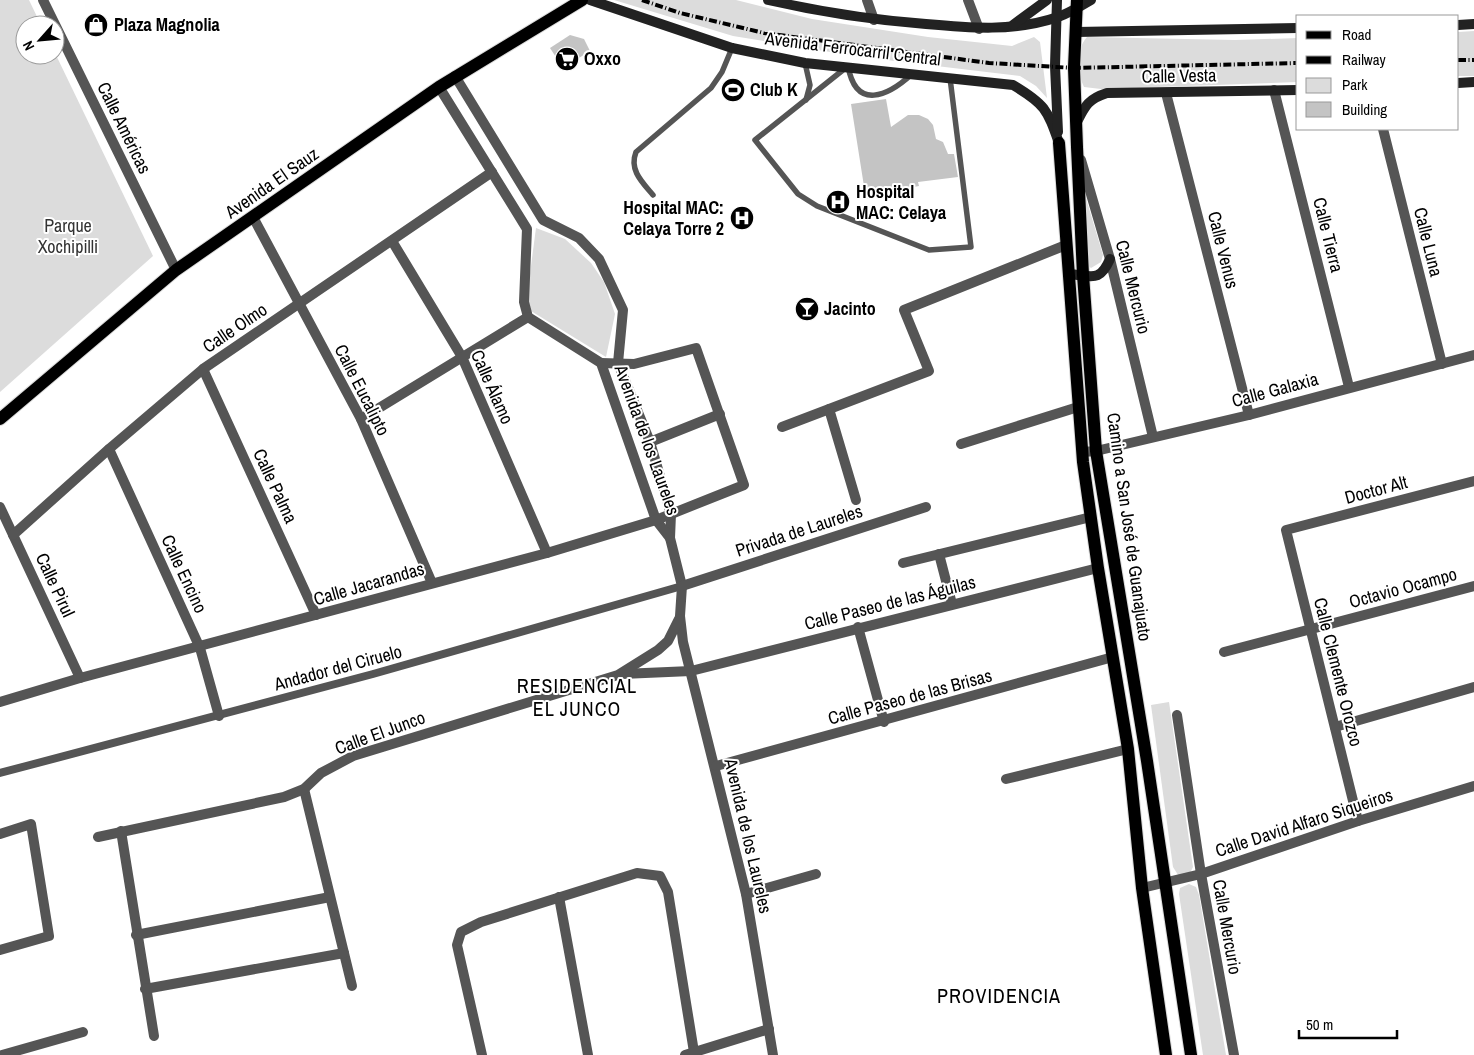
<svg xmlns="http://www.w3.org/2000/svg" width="1474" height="1055" font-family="'Archivo Narrow',sans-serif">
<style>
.green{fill:#dcdcdc}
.building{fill:#c4c4c4}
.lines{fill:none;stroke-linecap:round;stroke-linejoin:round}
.primary-casing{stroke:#dbdbdb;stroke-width:14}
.service{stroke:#555;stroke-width:5.5}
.pedestrian{stroke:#555;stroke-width:8}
.minor{stroke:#555;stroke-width:10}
.tertiary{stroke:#555;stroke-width:10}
.secondary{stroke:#222;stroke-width:10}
.primary{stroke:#000;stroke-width:12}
.rail{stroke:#000;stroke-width:4;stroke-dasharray:8 2.5 1 2.5;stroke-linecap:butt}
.labels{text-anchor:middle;stroke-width:4;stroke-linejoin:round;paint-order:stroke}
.poi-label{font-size:18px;font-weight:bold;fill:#000;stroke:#fff;text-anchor:start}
.street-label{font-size:18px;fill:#000;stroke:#fff}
.park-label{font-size:18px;fill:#333;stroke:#fff}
.quarter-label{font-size:20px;letter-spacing:1px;fill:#000;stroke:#fff}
</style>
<rect width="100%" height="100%" fill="#fff"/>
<g class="green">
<path d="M0,0H29L41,25H25V55H55V53L153,256L0,392Z"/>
<path d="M614,0H736L812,19L928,37L1012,46L1034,37L1040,42L1047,98L1036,86L1020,76L861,57L733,36Z"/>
<path d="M1474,31V76H1458V32Z"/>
<path d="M1087,37L1235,40L1298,38V82L1101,89L1084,87C1077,73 1076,49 1087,37Z"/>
<path d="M1085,195L1103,255L1101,262L1091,268L1086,264Z"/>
<path d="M536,228L565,239L591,263L604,282L615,314L606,357L531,311L527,296Z"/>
<path d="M1169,702L1193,867L1189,875L1180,878L1173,867L1151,705Z"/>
<path d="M1189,884L1196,887L1199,895L1226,1055H1203L1179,894L1180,888Z"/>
</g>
<g class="building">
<path d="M570,35L584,39L590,51L563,68L550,48Z"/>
<path d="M886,99L891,127L908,115H919L928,119L933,125L936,139L943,142L948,154H954L958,177L918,182L919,186L893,191L894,196L866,199L851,104Z"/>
</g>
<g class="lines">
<g class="primary-casing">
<g id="primary">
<path d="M1077,0L1074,68L1077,147L1083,275L1096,451L1147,761L1191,1055"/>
<path d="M1059,143L1083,462L1098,568L1128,749L1142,888L1166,1055"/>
<path d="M0,419L176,270L439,87L582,0"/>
</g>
</g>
<g class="service">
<path d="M805,63L810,85L806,100"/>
<path d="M912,74C888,96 856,111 848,66L755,140L798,194L817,206L929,250L971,247L950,78"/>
<path d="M653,195C642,182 629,170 636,152L711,88L722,72L732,48"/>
</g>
<path class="pedestrian" d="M0,773L373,674L682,586"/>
<g class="minor">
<path d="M43,0L176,270"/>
<path d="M867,0L874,20"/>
<path d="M968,0L979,29"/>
<path d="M455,76L543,220L579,238L599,259L623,310L618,363L650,442L671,514L670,538L682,586L680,616L683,642L746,894L773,1055"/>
<path d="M439,87L527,229L524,302L528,317L601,363L656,520L670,538"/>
<path d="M1274,90L1349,387"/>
<path d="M1383,129L1442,364"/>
<path d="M1081,160L1110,259L1153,437"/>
<path d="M253,217L361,419L432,583"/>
<path d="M392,241L462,357L547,553"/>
<path d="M203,369L316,615"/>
<path d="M829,409L856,500"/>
<path d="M361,419L528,317"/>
<path d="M782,427L929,371L904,310L1066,245"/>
<path d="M650,442L720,414"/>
<path d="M961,444L1078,407"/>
<path d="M109,449L200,648L219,716"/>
<path d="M0,507L80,678"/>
<path d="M13,535L109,449L203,369L492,172"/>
<path d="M939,554L952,604"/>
<path d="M903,563L1091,517"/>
<path d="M682,586L926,507"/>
<path d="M858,627L884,722"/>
<path d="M1224,652L1474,586"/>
<path d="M622,674L691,671L1098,568"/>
<path d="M0,702L80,678L547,553L656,520L744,485L696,348L634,364L601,363"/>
<path d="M1177,715L1201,874L1234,1055"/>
<path d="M1335,727L1474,687"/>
<path d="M716,766L1113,657"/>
<path d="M1006,779L1128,749"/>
<path d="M304,789L352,986"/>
<path d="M121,831L154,1036"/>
<path d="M0,834L31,824L49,936L0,950"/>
<path d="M98,837L284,797L304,789L321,773L353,756L618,675L658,650L668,641L679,619"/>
<path d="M746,894L816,874"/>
<path d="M559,897L588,1055"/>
<path d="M136,935L330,897"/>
<path d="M145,989L344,953"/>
<path d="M2,1055L83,1032"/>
<path d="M482,1055L457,945L461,932L481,922L637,873L660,876L668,892L694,1052"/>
<path d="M685,1055L769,1029"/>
</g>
<g class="tertiary">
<path d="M1166,93L1249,415"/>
<path d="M1083,452L1096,451L1249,415L1474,355"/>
<path d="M1358,821L1286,530L1474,481"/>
<path d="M1142,888L1201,874L1358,821L1474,786"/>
</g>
<g class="secondary">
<path d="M590,0L732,48L805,63L1013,85C1045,104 1047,109 1059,143"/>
<path d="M768,0C820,12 872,20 926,24C970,28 1014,32 1058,17C1069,13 1081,6 1091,0"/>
<path d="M1057,0L1055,66L1058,132"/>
<path d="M1013,25L1047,0"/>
<path d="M1458,25L1474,24"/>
<path d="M1076,32L1298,28"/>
<path d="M1458,83L1474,82"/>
<path d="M1077,122C1085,106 1088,99 1107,93L1298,90"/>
<path d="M1068,274C1091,275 1099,284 1110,259"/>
</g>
<use href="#primary" class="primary"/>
<g class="rail">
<path d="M642,0L680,13L764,33L989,63L1074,68L1298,63"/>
<path d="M1458,60H1474"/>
</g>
</g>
<defs>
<g id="shop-disc" transform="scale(1.25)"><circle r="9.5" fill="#000" stroke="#fff"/><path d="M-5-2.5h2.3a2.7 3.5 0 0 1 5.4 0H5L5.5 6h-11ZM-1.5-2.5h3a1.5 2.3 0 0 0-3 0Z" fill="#fff"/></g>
<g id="supermarket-disc" transform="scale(1.25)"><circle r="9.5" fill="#000" stroke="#fff"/><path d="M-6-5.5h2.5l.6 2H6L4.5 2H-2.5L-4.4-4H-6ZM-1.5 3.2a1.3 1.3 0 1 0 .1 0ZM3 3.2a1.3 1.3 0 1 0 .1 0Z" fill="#fff"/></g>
<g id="stadium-disc" transform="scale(1.25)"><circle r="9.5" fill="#000" stroke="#fff"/><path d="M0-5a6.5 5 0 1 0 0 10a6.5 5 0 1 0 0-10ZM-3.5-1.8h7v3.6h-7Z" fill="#fff"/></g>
<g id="hospital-disc" transform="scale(1.25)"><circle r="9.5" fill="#000" stroke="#fff"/><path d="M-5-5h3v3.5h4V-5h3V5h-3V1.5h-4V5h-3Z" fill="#fff"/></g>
<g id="bar-disc" transform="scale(1.25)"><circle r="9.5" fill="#000" stroke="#fff"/><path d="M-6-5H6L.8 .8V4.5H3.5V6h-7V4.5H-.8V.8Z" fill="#fff"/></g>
</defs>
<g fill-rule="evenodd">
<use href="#shop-disc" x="96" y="25"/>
<use href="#supermarket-disc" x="567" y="59"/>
<use href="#stadium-disc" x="733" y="90"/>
<use href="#hospital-disc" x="838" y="202"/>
<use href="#hospital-disc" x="742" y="218"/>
<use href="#bar-disc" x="807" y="309"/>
</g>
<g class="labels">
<g class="poi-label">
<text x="114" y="31">Plaza Magnolia</text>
<text x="584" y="65">Oxxo</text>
<text x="750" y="96">Club K</text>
<text x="856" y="198">Hospital<tspan x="856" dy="21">MAC: Celaya</tspan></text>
<text x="724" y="214" text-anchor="end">Hospital MAC:<tspan x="724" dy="21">Celaya Torre 2</tspan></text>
<text x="824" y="315">Jacinto</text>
</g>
<g class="street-label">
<text transform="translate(853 49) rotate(7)" y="6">Avenida Ferrocarril Central</text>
<text transform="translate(1179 76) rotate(-1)" y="6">Calle Vesta</text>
<text transform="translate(124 128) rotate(64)" y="6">Calle Américas</text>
<text transform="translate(272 183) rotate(-35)" y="6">Avenida El Sauz</text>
<text transform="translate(1328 235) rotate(76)" y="6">Calle Tierra</text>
<text transform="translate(1428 242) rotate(76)" y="6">Calle Luna</text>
<text transform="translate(1223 250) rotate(76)" y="6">Calle Venus</text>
<text transform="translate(1133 287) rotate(76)" y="6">Calle Mercurio</text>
<text transform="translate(235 328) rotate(-34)" y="6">Calle Olmo</text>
<text transform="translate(492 387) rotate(66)" y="6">Calle Álamo</text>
<text transform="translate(362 390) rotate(63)" y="6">Calle Eucalipto</text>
<text transform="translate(1275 390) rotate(-15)" y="6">Calle Galaxia</text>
<text transform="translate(647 440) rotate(70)" y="6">Avenida de los Laureles</text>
<text transform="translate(275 486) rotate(65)" y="6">Calle Palma</text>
<text transform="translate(1376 490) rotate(-15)" y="6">Doctor Alt</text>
<text transform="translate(1129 527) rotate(82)" y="6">Camino a San José de Guanajuato</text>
<text transform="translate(799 531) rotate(-18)" y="6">Privada de Laureles</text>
<text transform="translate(184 574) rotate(65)" y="6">Calle Encino</text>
<text transform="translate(369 584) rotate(-16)" y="6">Calle Jacarandas</text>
<text transform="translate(55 585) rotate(65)" y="6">Calle Pirul</text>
<text transform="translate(1403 588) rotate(-15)" y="6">Octavio Ocampo</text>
<text transform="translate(890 603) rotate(-14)" y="6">Calle Paseo de las Águilas</text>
<text transform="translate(338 668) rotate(-15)" y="6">Andador del Ciruelo</text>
<text transform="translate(1338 672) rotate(76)" y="6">Calle Clemente Orozco</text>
<text transform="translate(910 697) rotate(-15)" y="6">Calle Paseo de las Brisas</text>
<text transform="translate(380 733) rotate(-20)" y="6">Calle El Junco</text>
<text transform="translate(1304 823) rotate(-18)" y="6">Calle David Alfaro Siqueiros</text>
<text transform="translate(748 836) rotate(77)" y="6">Avenida de los Laureles</text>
<text transform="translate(1227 927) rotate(80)" y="6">Calle Mercurio</text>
</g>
<g class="park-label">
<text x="68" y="232">Parque<tspan x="68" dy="21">Xochipilli</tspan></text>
</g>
<g class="quarter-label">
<text x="577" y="693">RESIDENCIAL<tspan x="577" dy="23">EL JUNCO</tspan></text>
<text x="999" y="1003">PROVIDENCIA</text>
</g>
</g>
<rect x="1296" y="15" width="162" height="115" fill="#ffffff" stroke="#999999"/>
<rect x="1306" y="31" width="25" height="8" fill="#000000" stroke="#999999"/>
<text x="1342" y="40" font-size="15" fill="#000000">Road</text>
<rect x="1306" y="56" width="25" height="8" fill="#000000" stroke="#999999"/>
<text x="1342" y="65" font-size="15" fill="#000000">Railway</text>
<rect x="1306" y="78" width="25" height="15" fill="#dcdcdc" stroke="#999999"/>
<text x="1342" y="90" font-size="15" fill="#000000">Park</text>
<rect x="1306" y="102" width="25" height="15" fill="#c4c4c4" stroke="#999999"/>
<text x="1342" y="115" font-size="15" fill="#000000">Building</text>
<g transform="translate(40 40) rotate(243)"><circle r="24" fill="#ffffff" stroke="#999999"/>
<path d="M0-4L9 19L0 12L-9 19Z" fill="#000000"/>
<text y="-8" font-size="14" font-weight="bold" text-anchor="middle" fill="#000000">N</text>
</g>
<path d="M1299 1030v8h98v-8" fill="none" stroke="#000000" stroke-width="2.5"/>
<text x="1306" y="1030" font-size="15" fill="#000000" stroke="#ffffff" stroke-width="4" paint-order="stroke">50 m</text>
</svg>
